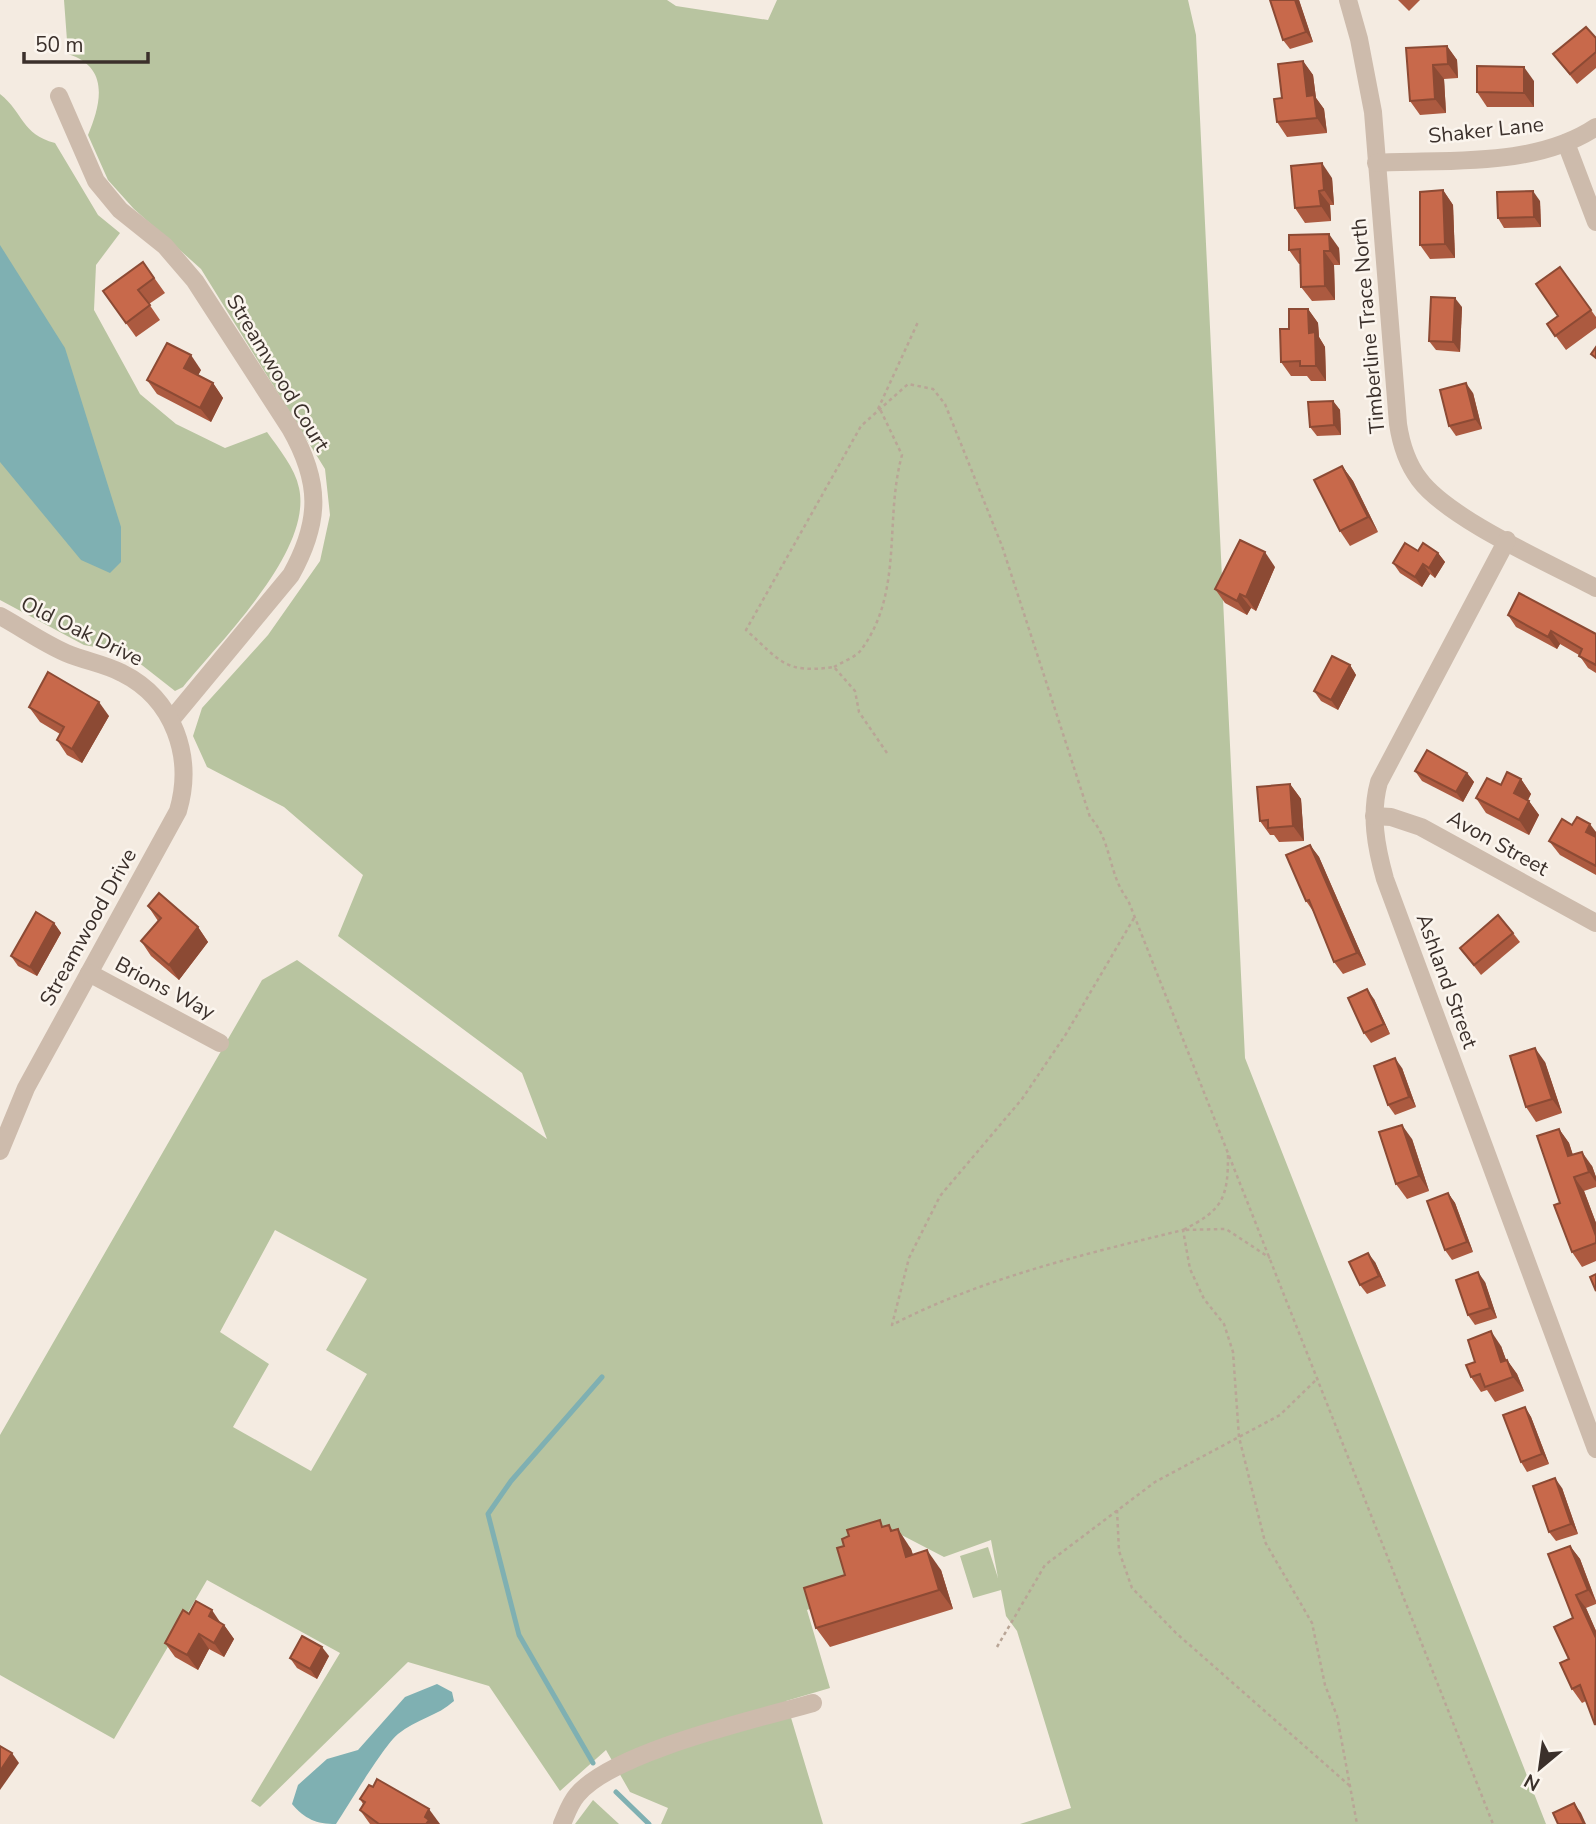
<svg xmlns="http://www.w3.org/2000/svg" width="1596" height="1824" font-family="'Nunito Sans',sans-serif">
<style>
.green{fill:#b8c4a0;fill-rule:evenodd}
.water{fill:#7fb0b2}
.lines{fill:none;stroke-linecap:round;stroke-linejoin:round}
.stream{stroke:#7fb0b2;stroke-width:5}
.path{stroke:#b9a596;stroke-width:2.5;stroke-dasharray:3.5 3.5;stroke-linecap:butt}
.minor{stroke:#cdbbac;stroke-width:18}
.wall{fill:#ac5a40}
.shaded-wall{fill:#8c4a34}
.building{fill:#c8694b;stroke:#8c4a34;stroke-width:2}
.labels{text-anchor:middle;stroke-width:5;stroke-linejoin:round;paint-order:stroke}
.street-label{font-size:21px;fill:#3b302b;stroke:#fbf5ee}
</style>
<rect width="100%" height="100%" fill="#f4ebe1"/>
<g class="green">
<path d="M64,0H667L676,6L768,20L777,0H1188L1196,35L1245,1058L1546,1824H1020L1071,1808L1017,1631L1006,1616L1001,1590L973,1598L960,1556L988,1547L998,1578L991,1540L944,1557L892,1530L864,1538L851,1592L807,1610L830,1688L786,1701L823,1824H661L668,1808L630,1792L606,1750L560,1791L489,1686L408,1662L260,1807L251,1801L340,1653L207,1580L114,1739L0,1675V1435L262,980L297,960L547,1139L522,1073L338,936L363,875L284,807L207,767L193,736L202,708L268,635L320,561L330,515L325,469L201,269L134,209L108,180L88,135C101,104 110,67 68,54ZM275,1230L367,1279L326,1350L367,1374L311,1471L233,1427L269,1364L220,1332Z"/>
<path d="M0,94C24,113 21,134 55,143L98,215L120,233L96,265L94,310L140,394L176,424L225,448L267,432C279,449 295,468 299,488C313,551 220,641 183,687L175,691L138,662L112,650L84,645L0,600Z"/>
<path d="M593,1800L619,1824H575Z"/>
</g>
<g class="water">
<path d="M0,245L65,348L121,527V562L110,573L81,560L0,462Z"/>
<path d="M437,1684L452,1692L454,1701C438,1716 416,1719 398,1734C382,1748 350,1803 336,1824C316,1824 305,1819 292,1804L298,1785L327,1759L358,1750L405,1697Z"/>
</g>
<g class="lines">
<g class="stream">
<path d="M593,1763L519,1635L488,1514L511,1481L602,1377"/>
<path d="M616,1792L649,1824"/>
</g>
<g class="path">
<path d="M878,409L918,322"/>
<path d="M834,667C842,662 856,657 861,650C904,592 884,520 902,455L880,409"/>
<path d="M887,753L859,712L855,691L834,667C784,674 781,661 746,630L861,426L908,384L933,389L945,404L1002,546L1090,817C1112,840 1108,875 1128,900L1493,1824"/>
<path d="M1134,918L1066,1034L1022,1099L940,1196L909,1258L892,1325C982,1278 1085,1254 1183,1230L1190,1269L1204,1299L1224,1324L1233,1352L1239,1437L1265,1542L1312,1623L1325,1685L1337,1716L1357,1824"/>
<path d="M1228,1155C1228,1198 1223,1210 1183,1230L1226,1229L1270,1258"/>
<path d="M1117,1510L1119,1551L1132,1588L1176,1633L1350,1786"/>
<path d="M997,1647L1045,1565L1155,1482L1280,1415L1318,1378"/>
</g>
<g class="minor">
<path d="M1348,0L1359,39L1373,112L1398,424C1401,444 1407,463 1419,479C1448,519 1549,563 1596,588"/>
<path d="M59,96L96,181L120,210L165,246L195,281L290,428C321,482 321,521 291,575L171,720"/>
<path d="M1566,143L1596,222"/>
<path d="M1376,163C1446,159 1535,168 1596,127"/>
<path d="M1507,540L1379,782C1370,815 1376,847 1385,879L1596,1449"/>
<path d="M0,616C22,628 43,643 66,653C85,661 105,664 122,673C174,699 194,757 178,811L26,1088L0,1151"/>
<path d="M1374,816L1391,817L1421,827L1596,923"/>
<path d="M89,973L220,1043"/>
<path d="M562,1824C566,1815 570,1803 577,1795C612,1752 756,1719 813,1703"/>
</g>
</g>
<g class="wall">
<path d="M1299,0L1313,42L1290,49L1283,40Z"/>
<path d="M1398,0H1420L1409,11Z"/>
<path d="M1596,38V68L1577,84L1553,54Z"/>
<path d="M1447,46L1457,60L1458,78L1444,79L1446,113L1420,115L1410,101Z"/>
<path d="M1303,61L1313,75L1316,98L1324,109L1327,133L1287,137L1277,122L1282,98Z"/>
<path d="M1534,81V107H1487L1477,92Z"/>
<path d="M1332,178L1334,205H1330L1331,221L1305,223L1295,208Z"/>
<path d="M1443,190L1453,205L1455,258L1430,259L1420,245Z"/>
<path d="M1540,201L1541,227L1504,228L1498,218Z"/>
<path d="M1339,248L1340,265H1334L1335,300L1312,301L1301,287V264H1299L1289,250Z"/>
<path d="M143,262L165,293L149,304L160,320L136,337L103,291Z"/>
<path d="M1560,267L1596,317V328L1566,350L1547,324L1558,316Z"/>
<path d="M1462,307L1460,352L1436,350L1429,341Z"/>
<path d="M1308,309L1318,323L1319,337L1325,347L1326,381H1311L1307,376H1291L1281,362L1289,329Z"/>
<path d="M201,370L198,375L213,383L223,398L211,422L157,394L147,380Z"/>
<path d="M1473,393L1482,429L1456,436L1449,426Z"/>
<path d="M1333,401L1340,410L1341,435L1317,436L1310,427Z"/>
<path d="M1342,466L1353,481L1378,532L1350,546L1340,531Z"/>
<path d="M1418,551L1438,553L1445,562L1435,578L1430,574L1422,587L1400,573L1393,563Z"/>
<path d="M1275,567L1256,611L1251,608L1247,615L1225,603L1215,589Z"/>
<path d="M1508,615L1596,634V673L1588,668L1579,655L1560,644L1557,649L1516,627Z"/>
<path d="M1350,665L1356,675L1338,710L1321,701L1314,691Z"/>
<path d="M29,707L109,716L82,763L67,755L57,740L60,734L40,722Z"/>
<path d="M1415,771L1467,773L1474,782L1463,802L1422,781Z"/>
<path d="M1521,779L1531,794L1528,800L1539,815L1529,835L1486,813L1476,798L1501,785Z"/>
<path d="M1290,784L1301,799L1304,841L1279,842L1274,835H1270L1260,821Z"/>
<path d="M1572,825L1596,832V875L1560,855L1549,841Z"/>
<path d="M1310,845L1319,857L1366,965L1343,974L1334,962L1315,914L1306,901Z"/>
<path d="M148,906L198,927L208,942L179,980L151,956L141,941L158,921Z"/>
<path d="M54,923L61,933L37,976L18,966L11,956Z"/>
<path d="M1513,933L1520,942L1481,975L1460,948Z"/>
<path d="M1374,999L1390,1034L1371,1043L1364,1033Z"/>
<path d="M1545,1062L1562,1113L1536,1122L1526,1107Z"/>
<path d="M1402,1068L1416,1107L1395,1115L1388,1105Z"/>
<path d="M1559,1129L1569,1143L1573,1155L1592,1166L1596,1177V1187L1584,1191L1596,1223V1261L1582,1267L1572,1252L1560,1203Z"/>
<path d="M1412,1139L1429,1191L1407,1199L1396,1184Z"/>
<path d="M1448,1193L1455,1203L1473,1252L1452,1260L1445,1250Z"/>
<path d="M1375,1262L1386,1286L1367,1294L1360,1285Z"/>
<path d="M1485,1282L1497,1318L1475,1325L1468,1315Z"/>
<path d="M1501,1346L1506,1360H1507L1517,1374L1524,1391L1495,1402L1487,1390L1481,1392L1471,1377L1475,1362Z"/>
<path d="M1525,1407L1531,1417L1549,1464L1527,1472L1521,1462Z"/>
<path d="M1562,1488L1578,1534L1556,1541L1549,1532Z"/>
<path d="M889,1525L893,1531L911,1549L913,1555L941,1570L953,1609L830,1647L816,1628L845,1575L844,1546Z"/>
<path d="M1570,1546L1580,1559L1596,1601V1604L1586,1608L1596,1631V1726L1586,1701L1582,1703L1572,1689L1569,1659L1573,1618Z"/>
<path d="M189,1614L224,1625L234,1639L224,1657L209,1649L198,1670L175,1657L165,1643Z"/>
<path d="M329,1656L317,1679L297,1668L290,1658Z"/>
<path d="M360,1799L440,1824H370L360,1810L363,1804Z"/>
</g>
<g class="shaded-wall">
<path d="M1295,0H1299L1313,42L1306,32Z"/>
<path d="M1447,46L1457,60L1458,78L1448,64Z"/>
<path d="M1303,61L1313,75L1316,98L1324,109L1327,133L1317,118L1307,96Z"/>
<path d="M1433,65L1444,79L1446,113L1435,99Z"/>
<path d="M1524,67L1534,81V107L1524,93Z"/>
<path d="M1322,163L1332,178L1334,205L1324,190Z"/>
<path d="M1443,190L1453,205L1455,258L1445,244Z"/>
<path d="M1319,191L1330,205L1331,221L1321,206Z"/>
<path d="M1533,191L1540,201L1541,227L1534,217Z"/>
<path d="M1329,234L1339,248L1340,265L1330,251Z"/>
<path d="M1324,251L1334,265L1335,300L1325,286Z"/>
<path d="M1455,298L1462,307L1460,352L1453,342Z"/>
<path d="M1308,309L1318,323L1319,337L1325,347L1326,381L1316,366L1309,333Z"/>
<path d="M191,355L201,370L194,383L184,368Z"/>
<path d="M213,383L223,398L211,422L200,408Z"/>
<path d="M1466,383L1473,393L1482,429L1475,419Z"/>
<path d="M1333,401L1340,410L1341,435L1334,425Z"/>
<path d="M1342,466L1353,481L1378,532L1368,517Z"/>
<path d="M1265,552L1275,567L1256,611L1246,597Z"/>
<path d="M1438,553L1445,562L1435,578L1429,568Z"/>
<path d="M1423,564L1430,574L1422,587L1415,577Z"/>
<path d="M1240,594L1251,608L1247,615L1237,601Z"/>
<path d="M1551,631L1560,644L1557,649L1548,637Z"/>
<path d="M1350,665L1356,675L1338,710L1331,700Z"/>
<path d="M99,702L109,716L82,763L72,749Z"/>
<path d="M1467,773L1474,782L1463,802L1456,792Z"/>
<path d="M1521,779L1531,794L1524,807L1514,793Z"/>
<path d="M1290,784L1301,799L1304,841L1293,826Z"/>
<path d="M1529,801L1539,815L1529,835L1519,820Z"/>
<path d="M1590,824L1596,832V846L1586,832Z"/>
<path d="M1310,845L1319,857L1366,965L1357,953Z"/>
<path d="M54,923L61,933L37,976L30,967Z"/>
<path d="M198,927L208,942L179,980L169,965Z"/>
<path d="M1367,989L1374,999L1390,1034L1384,1024Z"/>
<path d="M1535,1048L1545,1062L1562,1113L1552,1099Z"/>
<path d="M1395,1058L1402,1068L1416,1107L1409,1097Z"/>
<path d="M1402,1125L1412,1139L1429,1191L1419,1176Z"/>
<path d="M1559,1129L1569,1143L1578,1171L1568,1156Z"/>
<path d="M1582,1152L1592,1166L1596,1177V1182L1589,1172Z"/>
<path d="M1574,1177L1584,1191L1596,1223V1236Z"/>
<path d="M1448,1193L1455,1203L1473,1252L1467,1242Z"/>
<path d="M1368,1253L1375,1262L1386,1286L1379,1276Z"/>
<path d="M1478,1272L1485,1282L1497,1318L1490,1308Z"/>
<path d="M1491,1331L1501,1346L1512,1376L1501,1362Z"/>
<path d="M1507,1360L1517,1374L1524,1391L1513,1377Z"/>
<path d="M1525,1407L1531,1417L1549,1464L1542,1454Z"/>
<path d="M1555,1478L1562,1488L1578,1534L1571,1524Z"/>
<path d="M898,1529L911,1549L920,1576L906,1557Z"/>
<path d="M1570,1546L1580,1559L1596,1602L1588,1590Z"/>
<path d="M927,1550L941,1570L953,1609L939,1590Z"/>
<path d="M1576,1595L1586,1608L1596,1631V1638Z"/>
<path d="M212,1610L222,1625L209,1616Z"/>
<path d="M224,1625L234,1639L224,1657L214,1643Z"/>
<path d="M199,1634L209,1649L198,1670L187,1655Z"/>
<path d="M322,1647L329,1656L317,1679L310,1669Z"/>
<path d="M12,1753L19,1763L0,1790V1771Z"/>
<path d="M1574,1803L1581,1813L1586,1824H1584Z"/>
<path d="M429,1809L440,1824H426L425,1817Z"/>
</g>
<g class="building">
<path d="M1270,0H1295L1306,32L1283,40Z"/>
<path d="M1586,27L1596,38V52L1570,74L1553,54Z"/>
<path d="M1447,46L1448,64L1433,65L1435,99L1410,101L1406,48Z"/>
<path d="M1303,61L1307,96L1314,95L1317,118L1277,122L1274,99L1282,98L1278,64Z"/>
<path d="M1477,66L1524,67V93L1477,92Z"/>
<path d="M1322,163L1324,190L1319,191L1321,206L1295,208L1291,166Z"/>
<path d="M1443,190L1445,244L1420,245V192Z"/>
<path d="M1533,191L1534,217L1498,218L1497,192Z"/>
<path d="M1329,234L1330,251H1324L1325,286L1301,287L1300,249L1289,250V235Z"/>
<path d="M143,262L154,278L138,290L150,305L126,323L103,291Z"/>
<path d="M1560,267L1591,310L1555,336L1547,324L1558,316L1536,284Z"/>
<path d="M1431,297L1455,298L1453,342L1429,341Z"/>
<path d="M1289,309H1308L1309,333L1315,332L1316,366H1300V361L1281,362L1280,329H1289Z"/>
<path d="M167,343L191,355L184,368L213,383L200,408L147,380Z"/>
<path d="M1596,347V358L1591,354Z"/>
<path d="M1466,383L1475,419L1449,426L1440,390Z"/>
<path d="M1333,401L1334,425L1310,427L1308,402Z"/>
<path d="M1342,466L1368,517L1340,531L1314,480Z"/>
<path d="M1240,540L1265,552L1246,597L1240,594L1237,601L1215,589Z"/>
<path d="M1405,543L1418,551L1423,543L1438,553L1429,568L1423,564L1415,577L1393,563Z"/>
<path d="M1519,593L1596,634V665L1579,656L1582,649L1551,631L1548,637L1508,615Z"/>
<path d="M1332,656L1350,665L1331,700L1314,691Z"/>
<path d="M48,672L99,702L72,749L57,740L64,727L29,707Z"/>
<path d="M1427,750L1467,773L1456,792L1415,771Z"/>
<path d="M1507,772L1521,779L1514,793L1529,801L1519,820L1476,798L1487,778L1501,785Z"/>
<path d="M1290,784L1293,826L1268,828V820L1260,821L1257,787Z"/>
<path d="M1577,817L1590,824L1586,832L1596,837V866L1549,841L1562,819L1572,825Z"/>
<path d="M1310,845L1357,953L1334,962L1309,900L1306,901L1286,855Z"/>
<path d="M159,893L198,927L169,965L141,941L161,918L148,906Z"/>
<path d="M36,912L54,923L30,967L11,956Z"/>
<path d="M1498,915L1513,933L1474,965L1460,948Z"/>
<path d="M1367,989L1384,1024L1364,1033L1348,998Z"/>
<path d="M1535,1048L1552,1099L1526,1107L1510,1056Z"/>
<path d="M1395,1058L1409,1097L1388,1105L1374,1066Z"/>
<path d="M1402,1125L1419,1176L1396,1184L1379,1132Z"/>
<path d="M1559,1129L1568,1156L1582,1152L1589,1172L1574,1177L1596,1236V1243L1572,1252L1554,1205L1560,1203L1537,1136Z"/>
<path d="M1448,1193L1467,1242L1445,1250L1427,1201Z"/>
<path d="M1368,1253L1379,1276L1360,1285L1349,1262Z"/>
<path d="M1478,1272L1490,1308L1468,1315L1456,1280Z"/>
<path d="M1596,1274V1291L1590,1277Z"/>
<path d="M1491,1331L1501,1362L1507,1360L1513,1377L1485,1387L1480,1374L1471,1377L1466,1365L1475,1362L1468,1340Z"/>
<path d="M1525,1407L1542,1454L1521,1462L1503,1415Z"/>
<path d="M1555,1478L1571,1524L1549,1532L1533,1486Z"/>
<path d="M880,1520L882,1527L889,1525L891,1531L898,1529L906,1557L927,1550L939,1590L816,1628L804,1588L845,1575L837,1548L844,1546L842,1539L849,1536L847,1530Z"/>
<path d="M1570,1546L1588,1590L1576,1595L1596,1638L1595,1725L1580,1685L1572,1689L1560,1663L1569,1659L1554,1627L1573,1618L1548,1554Z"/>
<path d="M196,1601L212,1610L209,1616L224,1625L214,1643L199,1634L187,1655L165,1643L183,1610L189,1614Z"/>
<path d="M302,1636L322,1647L310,1669L290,1658Z"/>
<path d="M0,1746L12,1753L0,1771Z"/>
<path d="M377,1779L429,1809L425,1817L429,1820L426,1824H379L360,1810L365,1802L360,1799L369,1785L373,1787Z"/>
<path d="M1574,1803L1584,1824H1558L1553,1813Z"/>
</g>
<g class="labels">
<g class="street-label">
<text transform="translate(1486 130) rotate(-6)" y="7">Shaker Lane</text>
<text transform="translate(1368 326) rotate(-95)" y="7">Timberline Trace North</text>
<text transform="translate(278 373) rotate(59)" y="7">Streamwood Court</text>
<text transform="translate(82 631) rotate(26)" y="7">Old Oak Drive</text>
<text transform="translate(1498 843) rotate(29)" y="7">Avon Street</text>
<text transform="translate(88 927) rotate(-61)" y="7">Streamwood Drive</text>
<text transform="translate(1447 981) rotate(70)" y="7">Ashland Street</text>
<text transform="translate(165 988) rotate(28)" y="7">Brions Way</text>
</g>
</g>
<g transform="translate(1540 1768) rotate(209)" stroke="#fbf5ee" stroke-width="5" paint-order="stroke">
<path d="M0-5L12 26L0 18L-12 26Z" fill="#3b302b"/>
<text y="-10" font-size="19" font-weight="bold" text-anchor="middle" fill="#3b302b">N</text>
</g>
<path d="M24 52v10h124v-10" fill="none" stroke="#3b302b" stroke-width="3.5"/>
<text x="35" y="52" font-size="21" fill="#3b302b" stroke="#fbf5ee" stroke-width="5" paint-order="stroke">50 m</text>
</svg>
